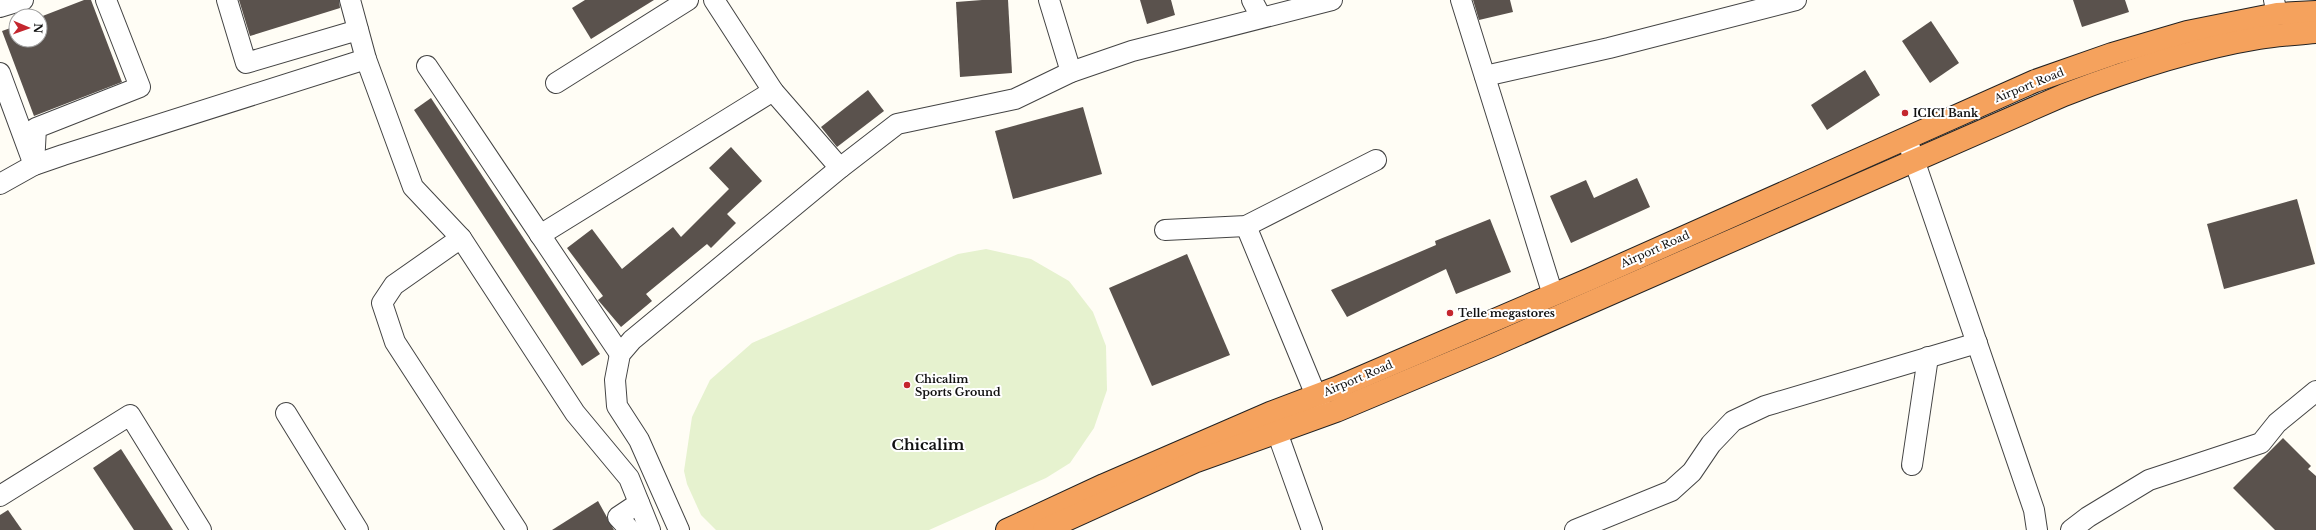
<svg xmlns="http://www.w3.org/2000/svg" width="2316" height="530" font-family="'Libre Baskerville',serif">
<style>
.pitch{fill:#e6f2cf}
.building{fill:#5a524d}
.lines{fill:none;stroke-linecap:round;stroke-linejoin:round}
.street-casing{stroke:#444;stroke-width:22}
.highway-casing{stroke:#222;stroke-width:24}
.street{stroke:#fff;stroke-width:20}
.highway{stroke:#f5a25d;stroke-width:22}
.poi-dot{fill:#c4262e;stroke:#fff;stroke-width:1.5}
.labels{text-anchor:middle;stroke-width:4;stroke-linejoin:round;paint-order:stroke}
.street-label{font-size:11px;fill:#111;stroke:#fff}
.poi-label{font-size:11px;font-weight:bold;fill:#111;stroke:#fff;text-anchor:start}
.district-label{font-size:15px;font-weight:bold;fill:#111;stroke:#fff}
</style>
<rect width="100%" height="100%" fill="#fffdf5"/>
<path class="pitch" d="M986,249L1031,259L1069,281L1093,312L1106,346L1107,390L1094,428L1070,463L1046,478L929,530H716L701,515L687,484L684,471L692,417L710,380L752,343L958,254Z"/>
<g class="building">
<path d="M84,0H91L122,82L34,116L2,31L16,26V40H40V17Z"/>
<path d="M239,0H339L340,8L250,36Z"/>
<path d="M585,0H654L591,39L572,8Z"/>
<path d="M982,0H1008L1012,73L960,77L956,2Z"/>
<path d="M1140,0H1171L1175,15L1147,24Z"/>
<path d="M1473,0H1510L1513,12L1479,20Z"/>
<path d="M2073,0H2125L2129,12L2082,27Z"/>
<path d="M1931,21L1959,63L1930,83L1902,41Z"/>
<path d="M1865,70L1880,95L1827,130L1811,105Z"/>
<path d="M868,90L884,111L837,147L821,127Z"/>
<path d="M431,98L600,354L582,366L414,110Z"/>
<path d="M1083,107L1102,174L1013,199L995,131Z"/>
<path d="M731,147L762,181L727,214L736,223L711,248L707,244L646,294L652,301L621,327L598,300L603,296L567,248L592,229L622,269L673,227L681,237L729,189L709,168Z"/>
<path d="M1637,178L1650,207L1571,243L1550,196L1586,180L1594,198Z"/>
<path d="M2297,199L2315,264L2224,289L2207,224Z"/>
<path d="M1490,219L1511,272L1456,294L1446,269L1347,317L1331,290L1436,245L1435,241Z"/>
<path d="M1187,254L1230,355L1152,386L1109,288Z"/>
<path d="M2283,438L2311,466L2308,469L2316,476V530H2275L2233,488Z"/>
<path d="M121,449L173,530H134L93,468Z"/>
<path d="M598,501L614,530H552Z"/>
<path d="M8,510L22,530H0V515Z"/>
</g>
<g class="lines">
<g class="street-casing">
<g id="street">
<path d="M227,0L246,63L358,30"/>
<path d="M350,0L366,59L413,187L461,238L575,413L629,478L650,530"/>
<path d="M714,0L773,91L840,168"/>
<path d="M1049,0L1071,72"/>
<path d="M1252,0L1261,17"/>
<path d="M1461,0L1553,295"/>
<path d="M2274,0L2277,14"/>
<path d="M0,7L23,0"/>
<path d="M427,66L620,354"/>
<path d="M0,73L34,165L36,128L140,87L106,0"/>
<path d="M1485,76L1609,48L1796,0"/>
<path d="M556,83L688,0"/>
<path d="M1909,145L2034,510L2037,530"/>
<path d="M0,184L34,165L63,155L366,59"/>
<path d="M1246,226L1322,410"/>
<path d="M1165,230L1246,226L1376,160"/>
<path d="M540,235L773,91"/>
<path d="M461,238L394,285L382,303L395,342L517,530"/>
<path d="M286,413L358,530"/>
<path d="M1277,432L1312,530"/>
<path d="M1912,465L1928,357"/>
<path d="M0,496L130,415L201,530"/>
<path d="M630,530L618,517L639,503"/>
<path d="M679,530L639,440L617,406L615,380L620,354L632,340L840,168L897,124L1015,99L1071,72L1132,51L1332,0"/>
<path d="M1575,530L1671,491L1692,472L1711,444L1733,421L1765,406L1977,343"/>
<path d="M2071,530L2088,517L2149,480L2261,443L2277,423L2316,391"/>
</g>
</g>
<g class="highway-casing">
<g id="highway">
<path d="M1007,530L1104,485L1270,413L1336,388L1590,279L2035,81L2112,54L2187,32L2277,14L2316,12"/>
<path d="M1044,530L1194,462L1336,411L1491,346L2064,95C2126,71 2192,49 2259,38C2277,35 2297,34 2316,32"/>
</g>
</g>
<use href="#street" class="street"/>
<use href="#highway" class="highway"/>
</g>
<g class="poi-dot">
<circle cx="1905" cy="113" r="4"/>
<circle cx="1450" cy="313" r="4"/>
<circle cx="907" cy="385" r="4"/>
</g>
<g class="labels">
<g class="street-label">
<text transform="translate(2029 85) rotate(-22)" y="4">Airport Road</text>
<text transform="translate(1655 249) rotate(-24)" y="4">Airport Road</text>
<text transform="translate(1358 378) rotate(-23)" y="4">Airport Road</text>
</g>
<g class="poi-label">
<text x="1913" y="117">ICICI Bank</text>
<text x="1458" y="317">Telle megastores</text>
<text x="915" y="383">Chicalim<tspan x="915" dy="13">Sports Ground</tspan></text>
</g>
<g class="district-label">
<text x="928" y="450">Chicalim</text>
</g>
</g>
<g transform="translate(28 28) rotate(92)"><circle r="19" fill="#ffffff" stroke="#a0a0a0"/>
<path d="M0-3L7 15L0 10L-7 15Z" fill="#c4262e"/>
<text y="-6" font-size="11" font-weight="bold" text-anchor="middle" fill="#111111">N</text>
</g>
</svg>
